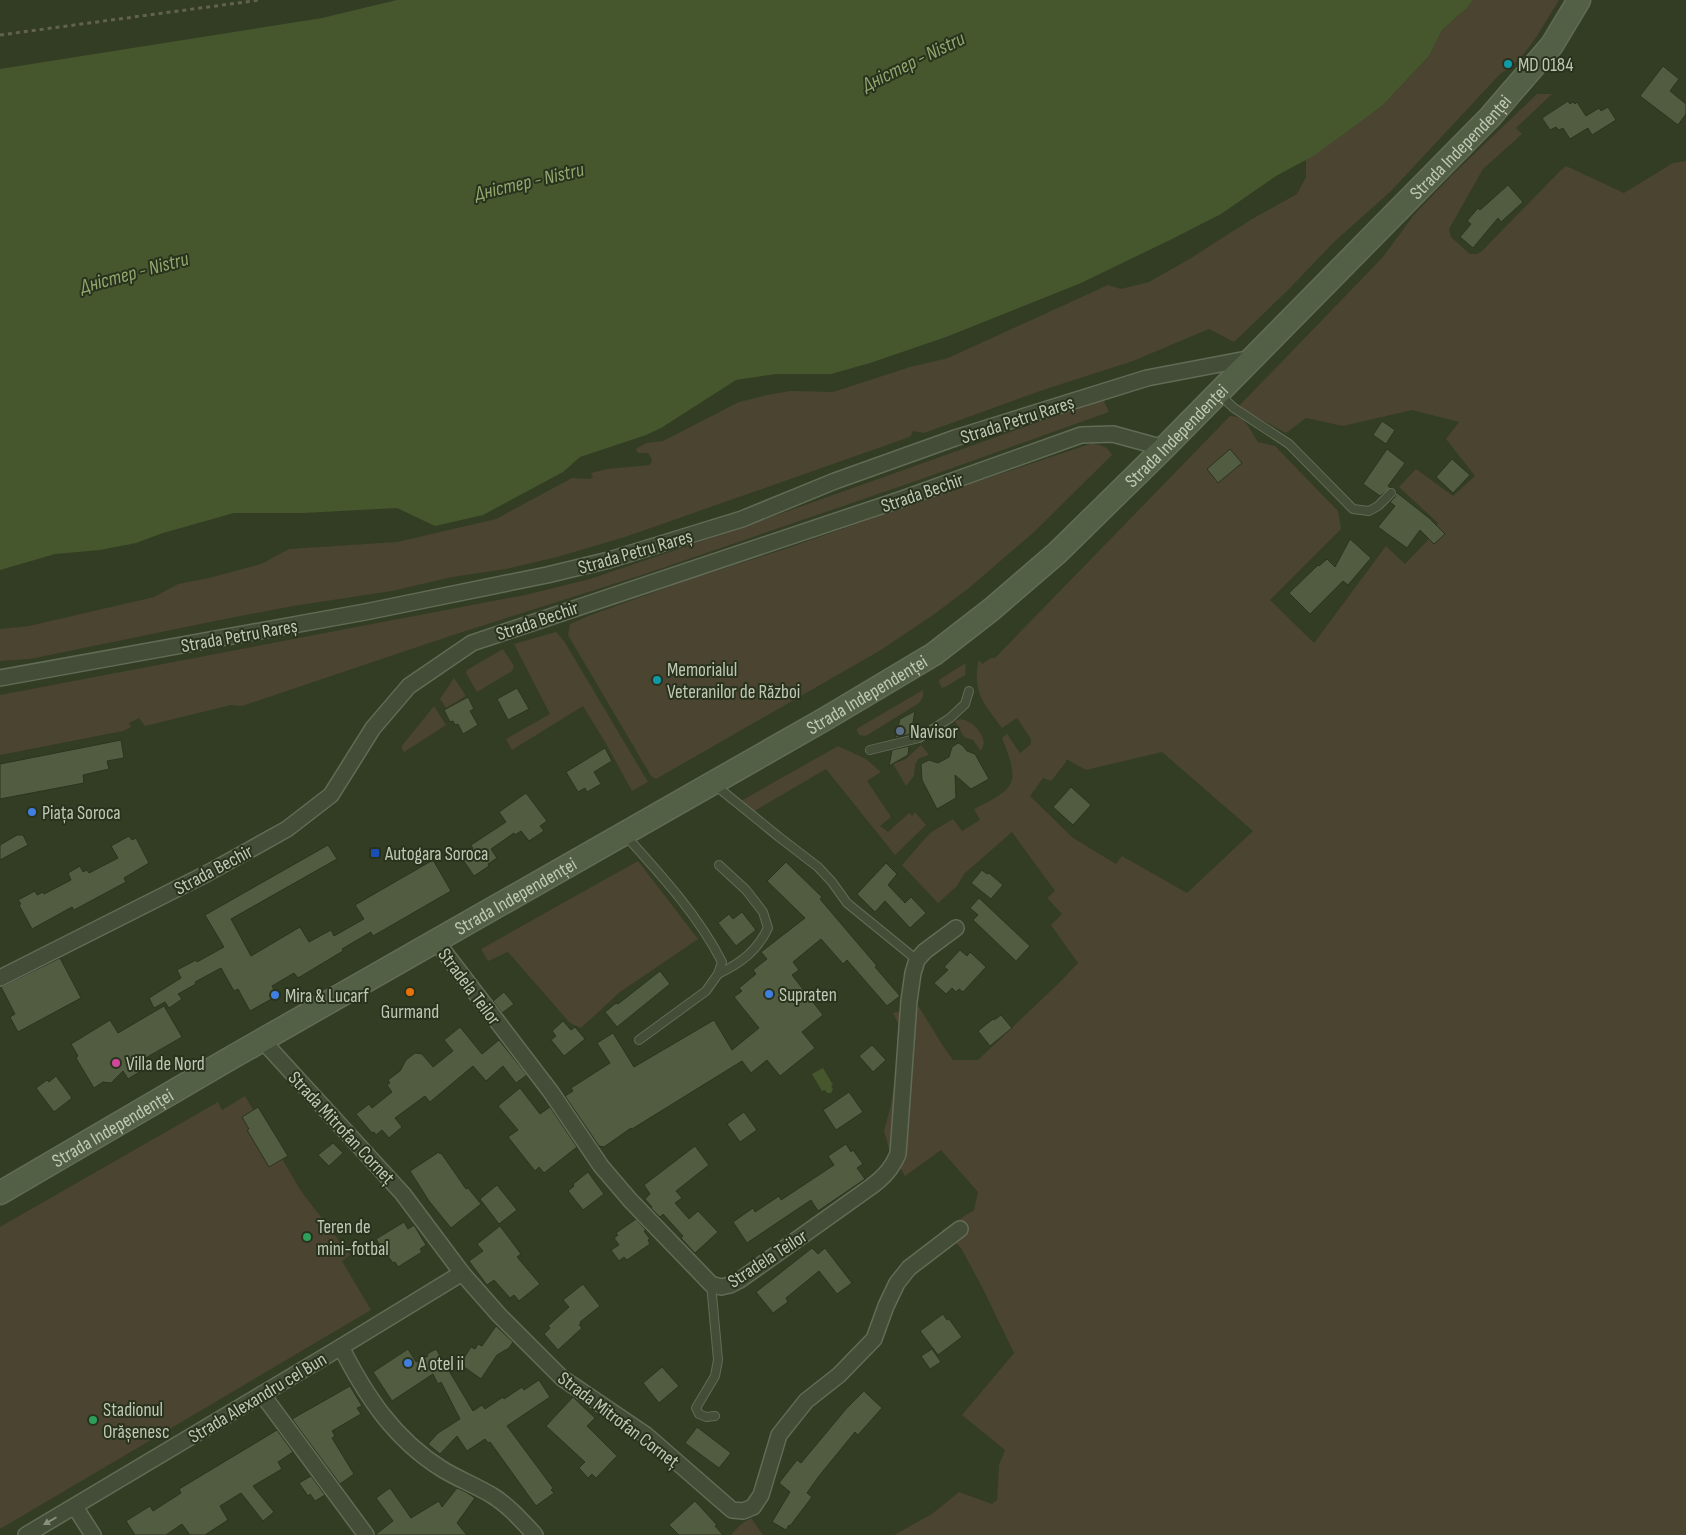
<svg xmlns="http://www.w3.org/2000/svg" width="1686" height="1535" font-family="'Sofia Sans Condensed',sans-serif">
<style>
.green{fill:#4b4430;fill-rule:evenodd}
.water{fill:#46572d}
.building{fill:#525c40;stroke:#2b341f}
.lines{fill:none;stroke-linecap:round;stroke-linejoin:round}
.service-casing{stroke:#626b56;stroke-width:10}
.minor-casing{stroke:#626b56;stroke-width:18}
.secondary-casing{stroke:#626b56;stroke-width:25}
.path{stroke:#63624d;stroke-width:3;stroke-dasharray:4 4;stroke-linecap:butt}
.service{stroke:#444d38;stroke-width:8}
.minor{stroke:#444d38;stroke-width:15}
.secondary{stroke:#546046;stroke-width:22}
.oneway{fill:#88917c}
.culture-dot{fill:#0f9aa8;stroke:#29321d;stroke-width:2}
.service-dot{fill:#5c6f8a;stroke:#29321d;stroke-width:2}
.shop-dot{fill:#3f7fe0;stroke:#29321d;stroke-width:2}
.transit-dot{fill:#1a4fb4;stroke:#29321d;stroke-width:2}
.food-dot{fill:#e8710a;stroke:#29321d;stroke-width:2}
.hotel-dot{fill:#d1479c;stroke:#29321d;stroke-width:2}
.leisure-dot{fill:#2e9e5b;stroke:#29321d;stroke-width:2}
.labels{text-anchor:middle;stroke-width:4;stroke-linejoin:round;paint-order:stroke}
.poi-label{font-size:19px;fill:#bfc8b4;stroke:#29321d;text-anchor:start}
.street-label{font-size:19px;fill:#bfc8b4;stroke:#29321d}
.water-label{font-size:20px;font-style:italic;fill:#90a76d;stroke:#29321d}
</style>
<rect width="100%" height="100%" fill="#333d24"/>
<g class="green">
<path d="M1473,0H1559C1543,25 1527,59 1500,74L1391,191L1334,242L1288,290L1234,342L1209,329L1133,361L1043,390L924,433L913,431L911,436L904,439L625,537L557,557L506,569L452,577L392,591L293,606L215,621L30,659L0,661V629L29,626L154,597L178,584L209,578L261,564L289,549L397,542L496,519L572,478L590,479L593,477L591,473L607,469L650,465L652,460L648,453H638L636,449L646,443L663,441L739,402L767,395L791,391L833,392L910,367L948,358L1108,285L1121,289L1149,282L1191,258L1252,219L1297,194L1306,177V160L1382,106L1429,56L1442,30L1467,8Z"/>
<path d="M1537,94H1552L1516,128L1522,134L1483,169L1449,229L1451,237L1470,254H1477L1482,251L1560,171L1566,166L1624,193L1673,163L1686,161V1535H894L932,1514L959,1492L992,1504L997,1500L999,1465L1005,1450L962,1415L1014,1353L982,1287L961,1248L942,1230L974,1210L978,1192L941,1150L905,1176L889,1148L884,1131L891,1105L896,1073L898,1023L893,1013L919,1007L943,1046L953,1060H978L1060,982L1078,963L1051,925L1062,914L1047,898L1055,891L1012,832L964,874L957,886L938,903L902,865L930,833L953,819L962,831L980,820L974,809C1017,788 1020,783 1002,738L1007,734L1020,753L1031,744V739L1017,718L1002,728C984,702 973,696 978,662L980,661L982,664L991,658H995L1230,416C1246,416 1250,430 1258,442L1275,446L1338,511L1341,529L1270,600L1314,643L1386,546L1405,564L1427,541L1438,523L1399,487L1416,469L1453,496L1475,476L1446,439L1459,422L1412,410L1343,426L1306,418L1286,433L1238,407L1383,257L1413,216L1450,177ZM1162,752L1253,831L1187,893L1122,856L1116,864L1073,838L1030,796L1043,778L1051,781L1066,762V759L1086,770Z"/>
<path d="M1103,399L1109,412L919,480L645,574L453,635L242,706L231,705L145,726L139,718L129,723L131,727L123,731L0,755V695L525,595L590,579L729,532Z"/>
<path d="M1090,444C1099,444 1108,446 1112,455L1034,532L969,588L933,615L881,650L656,779L651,776L568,635L570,624L591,615L685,581L785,549L970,484Z"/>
<path d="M556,632L564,641L648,782L632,791L605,742L583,706L512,750L506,739L550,714L514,644Z"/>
<path d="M503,649L514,666L512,671L477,692L466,673L467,670Z"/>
<path d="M966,663L965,675L945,687L942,688L939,682L940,679Z"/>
<path d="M454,678L466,696L446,708L440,699Z"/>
<path d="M923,690V697L919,703L866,736L859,735L857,730L858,728Z"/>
<path d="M434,706L446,725L404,752L401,747Z"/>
<path d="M960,719C973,721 982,731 984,743L981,751L973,740L964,737L955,721Z"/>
<path d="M921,745L929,755L918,759L915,765L914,776L906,786L893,764L906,759Z"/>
<path d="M838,746L866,759L881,772L867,781L891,817L880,826L888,832L909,813L912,816L915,812L926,825L895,855L826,769L751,813L741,801Z"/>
<path d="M638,861L698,939L620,992L581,1028L570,1023L508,952L488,961L481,949Z"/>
<path d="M245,1096L301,1191L350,1255L342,1261L371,1310L0,1529V1227L218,1102L222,1110Z"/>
<path d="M751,1518L763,1535H731L740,1525Z"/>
</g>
<g class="water">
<path d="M397,0H1473L1467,8L1442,30L1429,56L1382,106L1315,155L1276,176L1221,214L1172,239L1081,283L946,337L870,363L831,374H776L736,380L661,428L646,435L580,457L563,472L483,515L435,526L397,508L303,513H234L163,533L136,543L100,550L55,554L0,570V69L322,18Z"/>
<path d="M823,1068L833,1085L831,1086L833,1089L831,1093H827L825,1090L822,1091L812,1074Z"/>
</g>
<g class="building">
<path d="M1663,66L1679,79L1670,91L1686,104V114L1678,125L1640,96Z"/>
<path d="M1568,101L1570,104L1573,102L1575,104L1577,102L1586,116L1599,108L1601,111L1608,107L1616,120L1592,135L1588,128L1570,139L1563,128L1559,130L1556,127L1550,130L1542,118Z"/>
<path d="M1508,185L1523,202L1501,222L1498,218L1473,248L1460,237L1471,224L1467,221L1478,208L1480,210Z"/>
<path d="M1382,421L1395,430L1386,444L1373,435Z"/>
<path d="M1230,449L1242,463L1218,483L1207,469Z"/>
<path d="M1387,449L1405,463L1388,486L1391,488L1380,496L1363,484Z"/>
<path d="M1452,459L1470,475L1453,493L1436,477Z"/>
<path d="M1396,492L1429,518L1445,534L1434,544L1420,530L1407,548L1378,527L1395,506L1390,502L1395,497Z"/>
<path d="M1350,539L1371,558L1348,585L1343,581L1310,614L1289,593L1318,565L1319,566L1327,559L1335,567Z"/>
<path d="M517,688L529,709L508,720L497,699Z"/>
<path d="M468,697L474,709L470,711L478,725L463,734L458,724L455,725L453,721L450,722L444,710Z"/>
<path d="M915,711L911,734L895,738L900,719Z"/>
<path d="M121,740L124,758L107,761L109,769L83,775L84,783L0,799V764Z"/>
<path d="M958,743L962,745L967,751L975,754L989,779L971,789L955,775L956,798L937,809L922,780L921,764L929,760L938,763L949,757L952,747Z"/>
<path d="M909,746L908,755L889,766L892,750Z"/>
<path d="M605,748L612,761L594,772L601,784L587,792L585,788L578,792L566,772Z"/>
<path d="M1071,787L1091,805L1073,825L1053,807Z"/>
<path d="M526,793L547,821L540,826L544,831L529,841L521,831L515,835L514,833L491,849L497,858L488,864L489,866L474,876L461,857L473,849L471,845L506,822L499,812Z"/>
<path d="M17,835H23L28,845L0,860V845Z"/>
<path d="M129,836L132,840L136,838L149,863L124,878L126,882L74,910L72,907L32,929L19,905L21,904L18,900L35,891L37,895L43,892L44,894L71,880L68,873L80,866L83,872L87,870L89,873L118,858L111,846Z"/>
<path d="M328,845L337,859L231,919L251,956L300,927L309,942L331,930L334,936L364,919L355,905L433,860L451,891L373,936L371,932L342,949L343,951L298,978L294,973L272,986L277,996L250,1011L238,989L234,991L221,968L195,982L196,984L178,994L182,999L169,1008L165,1002L154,1008L149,998L181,978L177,970L196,960L197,962L224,947L205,915Z"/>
<path d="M786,862L822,897L820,899L877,966L875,967L900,996L887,1006L847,960L843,964L821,939L793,962L799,970L792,975L823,1015L802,1032L815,1048L780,1076L767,1060L751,1073L742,1061L632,1129L631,1128L604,1147L599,1146L565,1096L573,1091L571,1088L610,1063L597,1043L613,1033L634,1067L714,1020L732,1050L759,1028L734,997L742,991L739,988L756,974L753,970L767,959L761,952L805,918L767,881Z"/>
<path d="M886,863L897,874L888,885L905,903L911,897L926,913L910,928L885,901L875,912L857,894Z"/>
<path d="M982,870L987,874L989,873L1003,885L991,899L971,883Z"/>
<path d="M979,898L1030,946L1016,961L973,920L978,915L970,908Z"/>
<path d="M742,912L756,930L736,946L718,923L729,914L733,919Z"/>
<path d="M960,950L967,956L970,952L986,967L963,992L959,989L956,992L952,988L946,994L934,983L948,970L944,967Z"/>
<path d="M60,958L81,998L18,1032L10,1017L15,1014L1,987Z"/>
<path d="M660,971L670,984L617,1027L605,1012L616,1003L618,1004Z"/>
<path d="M504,992L514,1004L502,1013L493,1001Z"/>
<path d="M164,1006L182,1037L137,1063L141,1071L128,1079L123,1071L111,1083L103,1082L94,1088L76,1058L78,1056L71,1044L110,1020L118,1033Z"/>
<path d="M1001,1015L1012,1028L990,1046L978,1031L993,1019L994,1020Z"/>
<path d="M563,1021L571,1030L575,1027L585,1039L564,1056L551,1040L556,1036L552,1031Z"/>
<path d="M460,1027L482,1054L499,1040L527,1075L516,1083L503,1066L486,1081L473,1066L430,1102L425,1096L395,1118L402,1127L389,1138L382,1130L376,1135L374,1132L372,1133L356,1114L369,1104L372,1108L392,1092L387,1085L390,1083L388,1080L400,1071L406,1060L415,1053L422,1054L433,1067L453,1051L444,1040Z"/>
<path d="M872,1045L886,1060L873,1072L859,1056Z"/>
<path d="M56,1076L72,1098L54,1112L36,1088L47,1080L49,1082Z"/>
<path d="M520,1088L540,1114L550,1107L577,1147L544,1173L539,1167L535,1171L508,1137L518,1130L498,1106Z"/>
<path d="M849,1092L863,1112L836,1130L823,1110Z"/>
<path d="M258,1107L288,1156L269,1167L247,1130L249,1129L242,1117Z"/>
<path d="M744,1112L757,1130L740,1142L727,1124Z"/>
<path d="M333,1143L343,1153L329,1166L318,1155Z"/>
<path d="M846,1144L851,1152L853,1150L863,1164L857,1168L865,1179L818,1211L811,1200L747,1243L733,1222L753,1208L755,1212L779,1196L781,1200L834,1165L828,1156Z"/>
<path d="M695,1146L709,1165L676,1191L682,1198L675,1203L689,1219L698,1211L718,1232L695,1253L681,1238L683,1236L663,1214L660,1217L651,1208L652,1207L645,1199L650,1194L644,1185Z"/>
<path d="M439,1152L440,1154L441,1153L466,1189L468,1188L481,1204L451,1228L429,1201L410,1171Z"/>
<path d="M588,1172L604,1194L583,1210L568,1191L574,1186L573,1184Z"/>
<path d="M497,1185L517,1210L499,1224L480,1199Z"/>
<path d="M636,1219L646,1230L644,1231L650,1239L648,1240L650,1244L627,1260L624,1257L619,1261L611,1250L619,1245L614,1238L618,1235L616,1233Z"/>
<path d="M404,1222L408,1229L414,1225L426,1245L420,1249L422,1252L398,1267L395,1262L393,1263L387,1255L386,1256L376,1239Z"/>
<path d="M500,1226L521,1254L517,1257L540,1284L519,1301L514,1295L510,1298L494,1280L487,1285L469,1261L483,1251L477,1244Z"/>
<path d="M812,1248L818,1254L825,1248L852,1283L837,1294L819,1271L786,1298L788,1302L773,1313L756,1292Z"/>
<path d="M583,1284L600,1306L580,1322L581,1324L579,1325L582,1328L558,1350L544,1334L550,1328L548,1326L569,1307L563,1300Z"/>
<path d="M943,1314L947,1320L949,1319L962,1337L938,1355L920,1331Z"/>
<path d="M496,1326L513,1342L509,1348L497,1355L481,1379L460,1364L471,1347L475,1349L478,1344L482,1346Z"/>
<path d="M408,1349L416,1362L428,1356L427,1354L436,1349L473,1411L482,1405L485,1409L503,1397L504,1399L522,1387L524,1390L539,1380L550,1397L507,1426L553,1488L551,1490L554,1493L536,1506L490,1442L488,1443L485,1439L467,1451L457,1436L440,1454L428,1444L438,1433L460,1419L441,1382L438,1384L433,1374L392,1401L373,1372Z"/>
<path d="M932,1349L941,1362L930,1369L921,1356Z"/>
<path d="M662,1367L679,1386L659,1403L643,1383Z"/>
<path d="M350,1386L362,1406L357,1408L361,1414L332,1431L335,1436L332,1438L354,1474L340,1484L292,1419Z"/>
<path d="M864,1391L882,1408L858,1435L855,1432L819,1476L807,1493L812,1497L790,1526L789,1525L786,1530L772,1522L790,1492L779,1483L797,1460L801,1463L846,1409Z"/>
<path d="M573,1397L595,1418L587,1426L617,1456L596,1478L592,1474L588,1478L579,1468L585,1462L546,1426Z"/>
<path d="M697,1427L731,1453L719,1468L685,1443Z"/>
<path d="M277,1430L293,1452L278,1462L282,1469L253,1486L274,1512L263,1521L241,1493L220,1506L228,1520L205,1535H190L182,1524L166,1535H135L126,1521L150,1506L153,1511L181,1493L179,1489Z"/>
<path d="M311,1476L325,1495L315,1501L310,1494L308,1496L299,1483Z"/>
<path d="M390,1488L411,1518L439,1501L442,1507L457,1488L466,1492L475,1498L457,1523L467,1535H375L393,1521L376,1498Z"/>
<path d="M695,1501L717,1525L715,1526L723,1535H679L669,1525Z"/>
</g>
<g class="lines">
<g class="service-casing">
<g id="service">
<path d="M1220,395L1234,408L1289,444L1353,509L1369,511L1378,506L1391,493"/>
<path d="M870,750L919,738L950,718L965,704L969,691"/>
<path d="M715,785L779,837L818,867L832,882L847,903L917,960"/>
<path d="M625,835C661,875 698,915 722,962L718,974L706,991L639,1040"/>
<path d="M718,974C741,963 757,951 768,928L763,912L746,890L719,865"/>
<path d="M711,1284L718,1360L715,1376L696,1408L699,1414L706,1417L715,1416"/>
</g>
</g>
<g class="minor-casing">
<g id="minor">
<path d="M0,678L365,612L547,575L609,560L742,519L835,481L955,438L1147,378L1252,358"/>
<path d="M436,941L551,1092L601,1166L630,1200L711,1284L721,1287L730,1285L740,1280L872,1186C885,1176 892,1168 898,1154L909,1001L913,973L917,960L925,951L956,928"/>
<path d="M0,978L206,874L287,829L331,795L373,728L409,686L472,643L899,500L1081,435L1113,434L1164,448"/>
<path d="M262,1040L403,1194L462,1273L499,1315L562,1378L646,1435L732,1510L743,1511L753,1507L761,1495L779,1435L806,1401L839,1375L874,1339L886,1306L897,1283L909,1268L960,1229"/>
<path d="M341,1347C366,1396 394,1439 442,1469C458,1479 477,1486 493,1496C509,1506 522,1521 535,1535"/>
<path d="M262,1394L366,1535"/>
<path d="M75,1507L93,1535"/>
<path d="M26,1535L341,1347L462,1273"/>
</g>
</g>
<g class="secondary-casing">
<g id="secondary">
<path id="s1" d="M0,1193L229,1059L825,719L934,654L992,609L1057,553L1164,448L1490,117L1552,45L1579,0"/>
</g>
</g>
<path class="path" d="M0,35L260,0"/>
<use href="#service" class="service"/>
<use href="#minor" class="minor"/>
<use href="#secondary" class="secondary"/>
</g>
<defs><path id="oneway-solid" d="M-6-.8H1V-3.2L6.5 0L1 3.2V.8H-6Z" transform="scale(1.25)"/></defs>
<use class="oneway" href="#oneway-solid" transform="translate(50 1521) rotate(150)"/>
<g class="culture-dot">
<circle cx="1508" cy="64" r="5"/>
<circle cx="657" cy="680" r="5"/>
</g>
<circle class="service-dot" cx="900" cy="731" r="5"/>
<g class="shop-dot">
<circle cx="32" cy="812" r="5"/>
<circle cx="769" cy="994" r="5"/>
<circle cx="275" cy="995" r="5"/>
<circle cx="408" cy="1363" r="5"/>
</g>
<rect class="transit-dot" x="370" y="848" width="10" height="10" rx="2.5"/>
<circle class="food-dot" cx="410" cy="992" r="5"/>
<circle class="hotel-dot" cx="116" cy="1063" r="5"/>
<g class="leisure-dot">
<circle cx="307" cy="1237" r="5"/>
<circle cx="93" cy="1420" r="5"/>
</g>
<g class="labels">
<g class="poi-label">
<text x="1518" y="71">MD 0184</text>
<text x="667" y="676">Memorialul<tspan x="667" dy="22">Veteranilor de Război</tspan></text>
<text x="910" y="738">Navisor</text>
<text x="42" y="819">Piața Soroca</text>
<text x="385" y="860">Autogara Soroca</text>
<text x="779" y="1001">Supraten</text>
<text x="285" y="1002">Mira &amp; Lucarf</text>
<text x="410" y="1018" text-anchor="middle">Gurmand</text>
<text x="126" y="1070">Villa de Nord</text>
<text x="317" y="1233">Teren de<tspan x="317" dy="22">mini-fotbal</tspan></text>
<text x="418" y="1370">A otel ii</text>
<text x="103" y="1416">Stadionul<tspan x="103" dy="22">Orășenesc</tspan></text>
</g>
<g class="street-label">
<text dy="7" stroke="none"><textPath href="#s1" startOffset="1810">Strada Independenței</textPath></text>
<text transform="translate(1017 419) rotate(-18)" y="7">Strada Petru Rareș</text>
<text dy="7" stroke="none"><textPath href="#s1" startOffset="1405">Strada Independenței</textPath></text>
<text transform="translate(922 492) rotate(-19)" y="7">Strada Bechir</text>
<text transform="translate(635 551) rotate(-16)" y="7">Strada Petru Rareș</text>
<text transform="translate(537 620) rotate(-19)" y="7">Strada Bechir</text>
<text transform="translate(239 635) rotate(-10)" y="7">Strada Petru Rareș</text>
<text dy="7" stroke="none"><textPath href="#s1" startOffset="1000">Strada Independenței</textPath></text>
<text transform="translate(213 869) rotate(-28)" y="7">Strada Bechir</text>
<text dy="7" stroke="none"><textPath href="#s1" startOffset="595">Strada Independenței</textPath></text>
<text transform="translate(470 986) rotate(53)" y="7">Stradela Teilor</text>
<text dy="7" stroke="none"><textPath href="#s1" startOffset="130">Strada Independenței</textPath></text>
<text transform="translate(342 1127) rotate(47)" y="7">Strada Mitrofan Corneț</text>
<text transform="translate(767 1258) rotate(-33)" y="7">Stradela Teilor</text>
<text transform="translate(257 1397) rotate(-31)" y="7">Strada Alexandru cel Bun</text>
<text transform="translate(619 1419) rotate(37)" y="7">Strada Mitrofan Corneț</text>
</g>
<g class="water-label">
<text transform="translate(913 61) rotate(-26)" y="7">Дністер - Nistru</text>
<text transform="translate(529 181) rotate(-13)" y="7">Дністер - Nistru</text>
<text transform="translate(134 272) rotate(-15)" y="7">Дністер - Nistru</text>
</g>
</g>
</svg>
